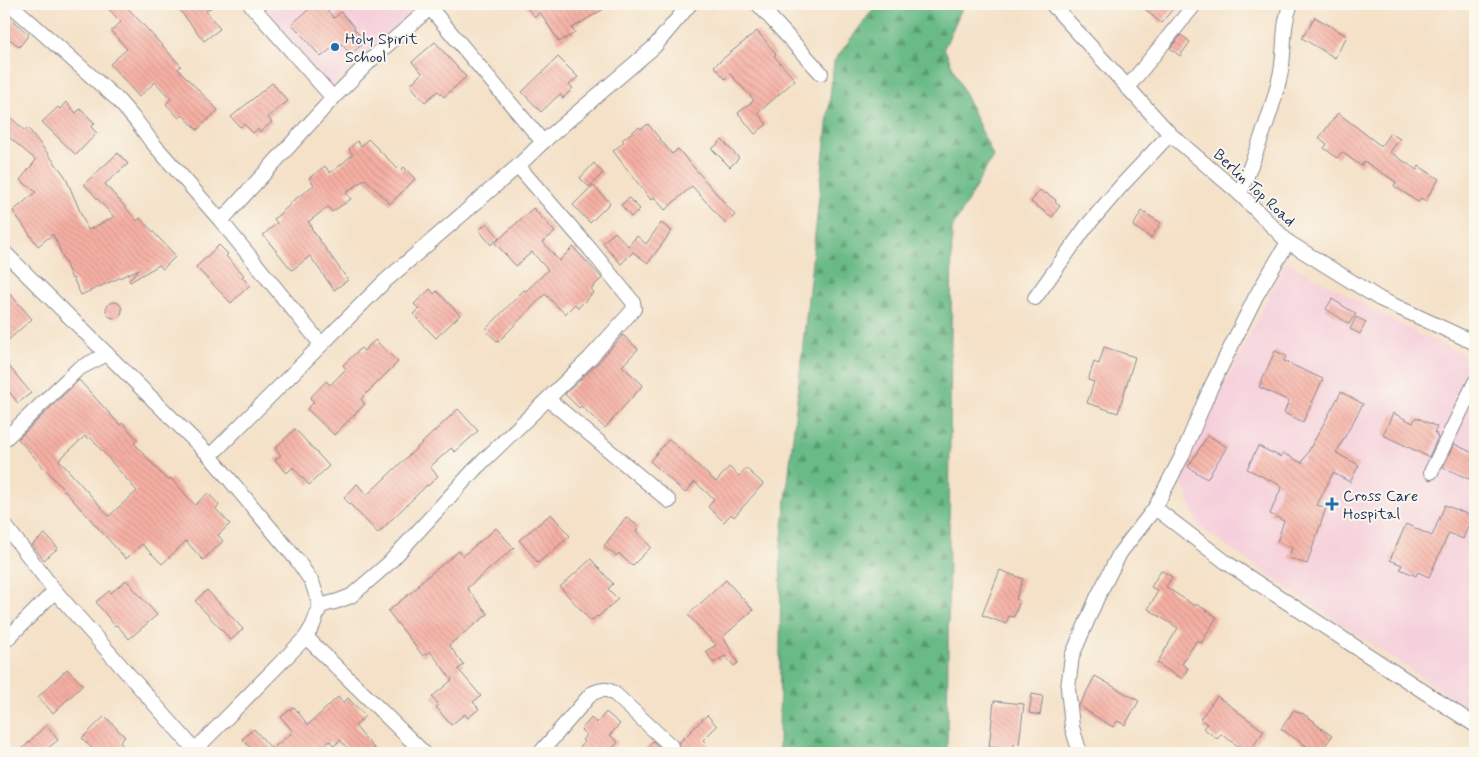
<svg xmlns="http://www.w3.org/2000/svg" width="1479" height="757" font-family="Mynerve,sans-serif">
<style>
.built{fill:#f5cfdb}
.forest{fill:url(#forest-firs);stroke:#427472}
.building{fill:url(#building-back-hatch);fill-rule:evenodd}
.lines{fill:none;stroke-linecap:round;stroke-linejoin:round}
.minor-casing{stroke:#888892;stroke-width:16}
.minor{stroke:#fff;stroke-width:14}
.poi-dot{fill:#1f6fb2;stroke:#fbf7ec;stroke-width:2}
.labels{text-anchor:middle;stroke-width:4;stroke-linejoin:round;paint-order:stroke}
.poi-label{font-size:16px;fill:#1b2f5e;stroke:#fbf7ec;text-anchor:start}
.street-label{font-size:16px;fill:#1b2f5e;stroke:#fbf7ec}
</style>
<defs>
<pattern id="forest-firs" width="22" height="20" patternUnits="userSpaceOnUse" patternTransform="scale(1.25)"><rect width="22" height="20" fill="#69ba86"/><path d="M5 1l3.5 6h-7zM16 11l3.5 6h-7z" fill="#569871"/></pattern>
<pattern id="building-back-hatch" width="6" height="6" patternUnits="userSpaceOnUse" patternTransform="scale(1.25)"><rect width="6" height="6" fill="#f6afa3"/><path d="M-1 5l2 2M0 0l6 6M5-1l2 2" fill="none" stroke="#d2978f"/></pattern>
</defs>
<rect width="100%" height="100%" fill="#fbf7ec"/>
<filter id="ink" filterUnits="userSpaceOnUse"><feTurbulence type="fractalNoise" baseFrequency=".02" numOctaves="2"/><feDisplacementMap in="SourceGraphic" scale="10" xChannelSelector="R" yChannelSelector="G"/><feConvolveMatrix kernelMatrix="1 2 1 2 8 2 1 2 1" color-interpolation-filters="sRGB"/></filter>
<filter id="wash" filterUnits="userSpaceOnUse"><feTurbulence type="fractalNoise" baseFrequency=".0096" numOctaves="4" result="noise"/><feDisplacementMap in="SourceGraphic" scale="20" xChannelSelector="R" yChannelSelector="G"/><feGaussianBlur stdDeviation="1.12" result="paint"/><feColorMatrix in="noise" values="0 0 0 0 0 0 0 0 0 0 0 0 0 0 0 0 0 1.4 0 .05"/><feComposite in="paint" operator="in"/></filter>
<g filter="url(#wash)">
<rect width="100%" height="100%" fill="#f4e1c7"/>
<g class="built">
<path d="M263,4H418L330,89Z"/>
<path d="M1286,261L1412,331L1475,359V713L1320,610L1198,526L1182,482L1205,424Z"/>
</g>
<path class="forest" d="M877,4H964L944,48L993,156L952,229L947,753H779L781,546L834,61Z"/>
<g id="blocks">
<g class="building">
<path d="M104,4H124L181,66L178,69L218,110L197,130L183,115L179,118L166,104L171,99L155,82L139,97L110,64L127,49L111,31L121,22Z"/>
<path d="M175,4H216L206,11L220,29L204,41Z"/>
<path d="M315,4H322L334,18L341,12L355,28L354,29L366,41L351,54L339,42L321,57L292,24Z"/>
<path d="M523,4H612L572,28L575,33L559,42L540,12L535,17Z"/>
<path d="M1139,4H1177L1161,23Z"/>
<path d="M9,17L29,35L19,47L4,34V23Z"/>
<path d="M1315,17L1347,36L1335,58L1302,38Z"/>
<path d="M757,31L776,54L774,56L795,80L758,113L767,124L755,134L738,113L754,100L730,74L725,79L714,66Z"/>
<path d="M1181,35L1190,42L1180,56L1170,48Z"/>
<path d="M435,42L466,77L444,97L438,91L425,102L410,85L422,73L412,62Z"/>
<path d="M558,57L578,77L569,85L573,88L563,98L560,94L541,112L522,92Z"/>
<path d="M272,83L288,101L268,117L272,122L260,132L258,129L253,133L244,124L240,127L231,117Z"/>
<path d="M66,102L76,113L80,109L95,123L91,127L97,133L76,155L42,122L58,107L60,109Z"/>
<path d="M4,111L25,131L28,128L65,176L88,230L114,217L84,184L118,153L128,164L105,184L137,221L140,218L176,256L163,269L159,265L130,282L129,280L139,269L81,295L73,278L72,279L53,234L38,246L13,211L36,192L20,180L36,160L4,133Z"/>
<path d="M1338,113L1381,146L1390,133L1400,139L1390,152L1417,170L1419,166L1439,179L1425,201L1421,198L1418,202L1394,186L1396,182L1364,161L1361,166L1342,152L1337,158L1324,148L1327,144L1319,138Z"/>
<path d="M648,124L672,154L678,149L735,215L726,224L692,186L665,210L654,197L651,200L613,151L624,142L622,140L639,127L641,129Z"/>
<path d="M368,139L400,171L404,167L415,179L390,204L365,179L346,193L351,199L332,212L328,207L308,222L312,227L311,228L348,280L334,290L310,256L292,270L263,235L277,223L274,219L291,204L290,203L314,185L309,178L325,166L330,173L343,163L353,154L349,149L357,141L361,146Z"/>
<path d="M722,140L739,158L730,167L712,149Z"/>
<path d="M594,163L603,173L589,187L580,178Z"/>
<path d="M593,185L610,203L590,223L573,205Z"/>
<path d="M1040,190L1045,194L1046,193L1056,200L1055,202L1060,206L1052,217L1031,202Z"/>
<path d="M629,198L640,209L631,217L621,205Z"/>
<path d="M533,208L555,232L543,242L559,261L573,247L602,278L591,289L594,292L578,308L575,304L565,314L545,294L498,342L485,330L524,290L526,291L548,270L532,252L516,266L495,243Z"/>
<path d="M1142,211L1161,223L1151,238L1133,226Z"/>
<path d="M487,223L499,237L491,245L479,230Z"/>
<path d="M661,223L672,231L648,263L633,252L621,264L602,243L615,232L628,246L637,236L646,244Z"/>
<path d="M219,245L228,254L226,256L244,275L242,277L250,285L231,303L196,267Z"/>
<path d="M4,287L32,319L4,344Z"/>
<path d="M430,289L434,294L437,291L460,315L436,338L413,314L419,309L414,304Z"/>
<path d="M1332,299L1356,314L1349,324L1326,309Z"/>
<circle cx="114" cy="310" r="8"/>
<path d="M1356,317L1366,322L1360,334L1350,329Z"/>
<path d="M623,335L638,349L622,366L643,385L605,428L581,406L579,408L565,394L597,364Z"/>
<path d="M375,340L398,362L361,399L365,404L334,435L307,409L314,402L310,398L326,381L330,385L346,369L343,365L361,348L364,351Z"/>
<path d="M1104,347L1135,357L1118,413L1087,403L1094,382L1088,380L1094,362L1099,364Z"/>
<path d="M1275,351L1286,356L1284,361L1323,379L1303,422L1284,413L1289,401L1259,387Z"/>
<path d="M4,360L31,393L18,403L4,385Z"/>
<path d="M79,380L120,425L123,423L138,440L134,443L168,481L171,478L195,505L208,493L219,505L216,509L230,524L218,535L223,541L203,560L186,541L162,564L142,544L126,559L18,439ZM85,436L88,439L90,437L137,491L109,516L59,460Z"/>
<path d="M1341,392L1363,404L1336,453L1359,465L1350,482L1333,473L1317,505L1326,508L1307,564L1289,558L1292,548L1277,542L1284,521L1270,514L1282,486L1247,469L1258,446L1281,457L1283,453L1302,463Z"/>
<path d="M458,409L478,431L455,452L451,448L430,467L438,476L428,486L427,485L378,533L344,498L357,484L367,495Z"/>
<path d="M1393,413L1413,423L1416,417L1437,427L1434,433L1437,434L1436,436L1438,437L1429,457L1383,435Z"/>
<path d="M295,429L329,466L309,485L293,467L287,473L275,460L281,455L275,448Z"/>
<path d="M1208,435L1227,447L1207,479L1188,467Z"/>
<path d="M669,439L716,482L729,467L739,476L746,468L763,484L734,517L731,514L724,522L708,507L714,499L695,482L685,493L650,461Z"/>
<path d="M1454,444L1475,454V482L1443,467Z"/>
<path d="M1445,505L1472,516L1463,539L1449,533L1429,577L1418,572L1416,576L1400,569L1402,565L1390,560L1406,524L1432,536Z"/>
<path d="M551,514L570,536L538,563L519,540Z"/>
<path d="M626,517L639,527L636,531L651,547L632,566L619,553L616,556L604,546Z"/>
<path d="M496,528L514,548L467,588L488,614L449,645L464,665L458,669L481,696L473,702L479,709L468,718L465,714L451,725L436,707L439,705L432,697L452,680L430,651L423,656L388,611L419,586L418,584L459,551L463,556Z"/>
<path d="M45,534L58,548L44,560L32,545Z"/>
<path d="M591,559L613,584L608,589L618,599L598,617L597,616L591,621L560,587Z"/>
<path d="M1000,570L1023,579L1016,599L1020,601L1014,617L1009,616L1006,624L982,615Z"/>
<path d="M1161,570L1172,577L1166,587L1195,606L1196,604L1217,617L1201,643L1197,640L1182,664L1188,668L1182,679L1157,663L1178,628L1148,609L1158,591L1151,587Z"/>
<path d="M126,580L157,615L129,639L117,625L115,626L96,602L109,591L111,593Z"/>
<path d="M726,580L753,610L723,637L738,663L734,666L725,656L713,663L706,651L716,645L688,615Z"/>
<path d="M207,590L243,629L231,640L195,601Z"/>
<path d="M67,669L83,685L53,713L38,697Z"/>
<path d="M1095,676L1139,701L1125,725L1117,721L1113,727L1079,706Z"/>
<path d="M1032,694L1043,696L1040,715L1029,713Z"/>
<path d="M1217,696L1264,731L1248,753L1221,734L1217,739L1203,728L1207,724L1200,719Z"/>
<path d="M338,697L343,703L348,698L365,716L355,726L378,753H352L340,740L334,746L330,741L315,753H255L242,739L254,729L272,749L293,732L281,717L294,707L308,725Z"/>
<path d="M994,701L1024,704L1019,744L1014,743V750L989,747Z"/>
<path d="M1294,710L1301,714L1302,713L1315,722L1314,723L1332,736L1320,753H1317L1281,729Z"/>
<path d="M606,712L620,724L610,735L618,742L609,753H575L584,742L582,740L587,735L581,730L591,718L597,723Z"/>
<path d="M707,715L717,726L703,740L716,753H675L679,748V743Z"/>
<path d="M105,716L125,737L120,742L123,746L116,753H96L82,738Z"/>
<path d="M46,725L58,740L42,753H18Z"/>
<path d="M653,741L665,752L666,753H642Z"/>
</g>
</g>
</g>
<g filter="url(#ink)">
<use href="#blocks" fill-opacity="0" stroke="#888892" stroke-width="1"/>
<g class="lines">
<g class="minor-casing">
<g id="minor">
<path d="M10,4L117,99L137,122L151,141L221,221L321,344"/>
<path d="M250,4L333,98"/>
<path d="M758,4L821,73"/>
<path d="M1052,4L1170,134L1240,194L1288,242L1380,299L1475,343"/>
<path d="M430,8L543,142"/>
<path d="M1127,88L1195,4"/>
<path d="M1240,194C1254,156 1271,117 1280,76C1286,52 1281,27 1291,4"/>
<path d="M221,221L333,98L378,53L430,8V4"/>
<path d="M1288,242L1256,296L1210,389L1182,456L1155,508L1227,563L1475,725"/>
<path d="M4,252L210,456"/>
<path d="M1035,298L1086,227L1122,185L1170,134"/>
<path d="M548,399L669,501"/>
<path d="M4,440L78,369L107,354"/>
<path d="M1431,472L1475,382"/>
<path d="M4,524L55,591L195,750"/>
<path d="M320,606L338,601L351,596L389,563L475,469L590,358L634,309L633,302L590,249L518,166"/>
<path d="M306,637L424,753"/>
<path d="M4,642L55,591"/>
<path d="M192,753L306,637L313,625L320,606L312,582L297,560L210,456L384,282L518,166L543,142L654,47L690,4"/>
<path d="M540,753L591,694C601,689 606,688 615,694L671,746"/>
<path d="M1080,753L1072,727L1068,688L1072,656L1097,598L1120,553L1155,508"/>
</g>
</g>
<use href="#minor" class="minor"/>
</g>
</g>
<g class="poi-dot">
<circle cx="335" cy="47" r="5"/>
<path d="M1329.5 496.5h5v5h5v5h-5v5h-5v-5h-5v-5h5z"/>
</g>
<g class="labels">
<g class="poi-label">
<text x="345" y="44">Holy Spirit<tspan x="345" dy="18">School</tspan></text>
<text x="1343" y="501">Cross Care<tspan x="1343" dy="18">Hospital</tspan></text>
</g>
<g class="street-label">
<text transform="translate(1255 187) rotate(43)" y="6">Berlin Top Road</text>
</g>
</g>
<rect width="1479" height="757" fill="none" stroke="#fbf7ec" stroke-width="20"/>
</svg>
